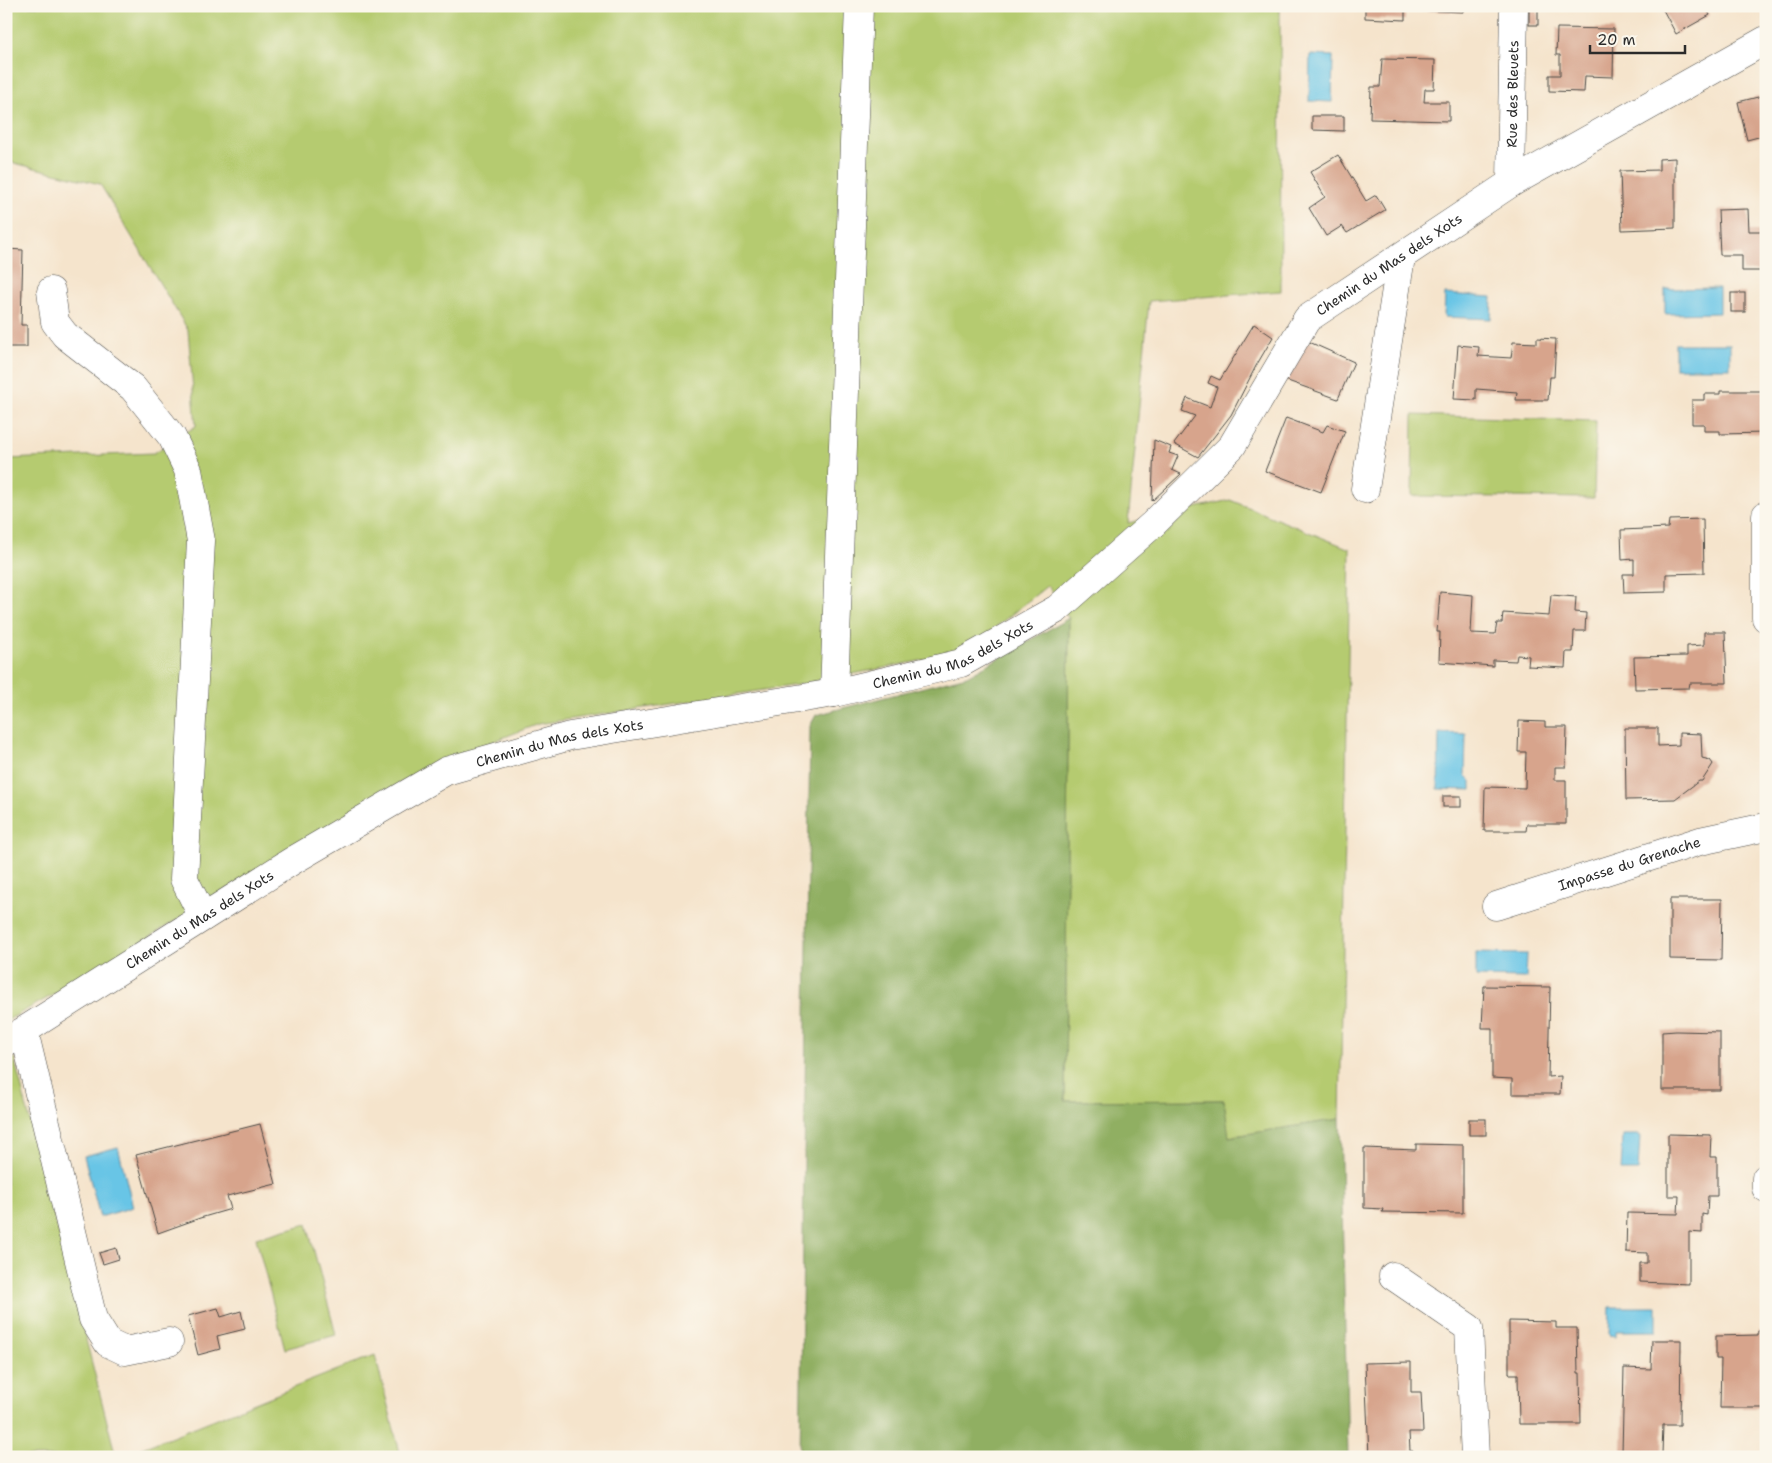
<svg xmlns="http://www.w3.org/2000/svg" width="1772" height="1463" font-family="'Shantell Sans',sans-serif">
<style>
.green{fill:#b5cb70;stroke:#707b4e}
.forest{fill:#90af62;stroke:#5e6d46}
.water{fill:#68c5e6;stroke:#4a7888}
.building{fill:#d7a48c}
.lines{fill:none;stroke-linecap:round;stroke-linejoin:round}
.minor-casing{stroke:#494743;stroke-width:29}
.minor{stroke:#fff;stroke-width:28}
.labels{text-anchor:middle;stroke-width:4;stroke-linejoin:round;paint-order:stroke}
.street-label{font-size:14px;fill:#2b2b2b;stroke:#fbf7ec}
</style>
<rect width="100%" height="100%" fill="#fbf7ec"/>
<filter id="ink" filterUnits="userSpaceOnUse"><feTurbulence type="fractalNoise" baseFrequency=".02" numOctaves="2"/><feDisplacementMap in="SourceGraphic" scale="10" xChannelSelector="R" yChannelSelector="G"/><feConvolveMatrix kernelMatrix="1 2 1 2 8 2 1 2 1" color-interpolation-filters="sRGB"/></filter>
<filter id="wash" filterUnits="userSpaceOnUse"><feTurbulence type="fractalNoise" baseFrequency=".0096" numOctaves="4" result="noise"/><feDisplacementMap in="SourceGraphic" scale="20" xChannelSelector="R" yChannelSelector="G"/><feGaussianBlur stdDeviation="1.12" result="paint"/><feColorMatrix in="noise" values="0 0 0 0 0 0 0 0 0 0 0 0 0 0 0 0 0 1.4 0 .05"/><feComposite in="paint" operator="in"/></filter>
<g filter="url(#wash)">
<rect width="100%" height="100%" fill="#f5e4cc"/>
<g class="green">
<path d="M6,6H1280L1281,291L1149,301L1128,523L1230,500L1350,549L1340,1119L1228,1137L1224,1100L1065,1101L1069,619L1048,585L965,652L797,685L538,724L425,768L71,985L6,1021V459L154,453L196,426L188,330L100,184L6,161Z"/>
<path d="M1413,415L1596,421L1594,498L1412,496Z"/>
<path d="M14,1058L116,1457H6V1061Z"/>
<path d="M307,1224L336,1335L285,1349L256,1238Z"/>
<path d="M375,1355L401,1457H120Z"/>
</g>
<path class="forest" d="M1069,618L1065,1101L1224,1100L1229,1137L1340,1119L1348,1457H800L810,726L816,715L967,676Z"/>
<g class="water">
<path d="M1310,55L1333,56L1332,102L1309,101Z"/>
<path d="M1719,288V313L1665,314V289Z"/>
<path d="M1445,294L1492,297L1491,319L1444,317Z"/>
<rect x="1675" y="344" width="55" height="24"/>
<path d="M1439,733L1466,734L1465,775L1471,781V790L1438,789Z"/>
<path d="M1476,953L1527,954L1526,978L1476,977Z"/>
<path d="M1623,1135H1640L1638,1171H1621Z"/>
<path d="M118,1147L133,1207L100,1217L84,1156Z"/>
<path d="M1610,1307H1657V1331H1616V1336L1609,1335Z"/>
</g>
<g id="blocks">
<g class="building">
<path d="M1365,6H1405V20L1365,18Z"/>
<path d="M1413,6H1463V12L1413,10Z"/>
<rect x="1529" y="6" width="9" height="19"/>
<path d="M1661,6H1705L1710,15L1676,34Z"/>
<path d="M1557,28L1614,29L1613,77L1585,76L1584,92L1549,91V75H1560V55H1556Z"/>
<path d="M1382,59L1435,60L1434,89H1425L1424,102H1449V121L1370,119L1371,87H1380Z"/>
<path d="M1762,96L1766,112V135L1747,140L1738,102Z"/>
<path d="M1312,116H1344V131L1312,130Z"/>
<path d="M1338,155L1366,201L1376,195L1385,210L1347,233L1342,226L1326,236L1309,208L1325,197L1310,172Z"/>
<path d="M1675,158V228L1622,230L1620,171L1659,170V159Z"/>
<path d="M1748,209L1749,231H1766V271H1742V255H1720L1718,210Z"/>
<path d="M6,249L23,250L21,325H27V347H6Z"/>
<rect x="1731" y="293" width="14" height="19"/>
<path d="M1254,324L1273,337L1256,366L1231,415L1198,457L1174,444L1195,416L1182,411L1187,398L1210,407L1217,387L1208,383L1211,376L1220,380Z"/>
<path d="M1537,338L1556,339L1554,377H1550L1548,400H1516L1517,392L1476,389V400L1454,399L1458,345L1479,347L1478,356L1511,358L1513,342L1537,343Z"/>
<path d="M1307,341L1354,362L1338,399L1285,380Z"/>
<path d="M1720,391H1766V433L1720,434V431H1704V424H1692V400H1704V394H1720Z"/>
<path d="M1286,418L1323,432L1327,425L1345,431L1321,492L1265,471Z"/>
<path d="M1154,440L1171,447L1169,453L1178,456L1172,470L1181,474L1152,501Z"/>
<path d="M1703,519L1704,573L1666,574V592L1624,593L1623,574H1634V559L1622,560L1621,530L1668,528L1669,520Z"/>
<path d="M1440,592L1473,595L1471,633L1495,634L1497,623H1502L1503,613L1549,616L1551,595L1576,597L1575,612L1586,613L1585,631H1574L1573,652H1566L1565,668L1528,666L1529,656L1517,655L1516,661L1493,660V666L1439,662L1440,632H1437Z"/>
<path d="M1704,632H1725L1727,683H1690L1689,688L1635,689L1634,657L1687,656V646L1704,645Z"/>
<path d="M1519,721L1545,722V727H1567L1566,767H1555V780H1566V824H1527L1526,831H1484L1485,787L1525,788L1526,752H1518Z"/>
<path d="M1625,728H1658V746L1679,745V733L1701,734L1702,758L1710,760L1713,764L1702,781H1699L1675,799L1626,800Z"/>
<rect x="1443" y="796" width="18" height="11"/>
<path d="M1670,899H1722L1721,960L1670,959Z"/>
<path d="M1484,986L1550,987L1548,1077L1561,1076L1560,1094H1512V1079L1492,1078V1028H1482Z"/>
<path d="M1676,1031L1720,1032V1090H1662V1032Z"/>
<rect x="1469" y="1119" width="17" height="16"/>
<path d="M260,1124L276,1184L227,1196L231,1209L200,1218L158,1233L136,1155Z"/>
<path d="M1668,1134L1711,1135L1710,1157H1717V1196H1708L1707,1215L1702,1214V1233L1689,1232V1284L1640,1282V1263H1647V1253L1626,1252L1627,1213L1678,1214L1679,1196H1668Z"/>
<path d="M1416,1144L1463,1145V1213L1382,1212L1383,1209L1364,1208V1148L1416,1150Z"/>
<path d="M116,1248L119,1259L103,1264L99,1253Z"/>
<path d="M218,1308L221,1317L241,1311L245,1329L217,1336L220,1349L198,1355L188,1316Z"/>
<path d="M1509,1321L1556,1322V1328H1577L1578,1373H1580L1581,1424H1519L1518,1374H1509Z"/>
<path d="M1758,1331H1766V1408H1720L1721,1359H1716V1336L1758,1335Z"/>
<path d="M1652,1340H1681L1680,1425H1663L1662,1454L1622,1453L1624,1368L1651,1369Z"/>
<path d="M1411,1362V1392H1421L1423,1432H1409L1410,1451H1413V1457H1369L1365,1363Z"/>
</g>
</g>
</g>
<g filter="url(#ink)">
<use href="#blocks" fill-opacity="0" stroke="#494743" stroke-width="1"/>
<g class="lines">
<g class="minor-casing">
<g id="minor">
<path id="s1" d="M1511,183L1514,6"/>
<path d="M51,291L55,322L65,335L133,388L172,437L188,470L201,541L184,879L203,917"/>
<path d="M1365,489L1401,257"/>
<path d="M1766,515V618"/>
<path d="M834,693L859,6"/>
<path id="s2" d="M1496,906L1700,841L1766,827"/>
<path d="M24,1031L93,1319L108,1343L125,1351L169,1342"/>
<path id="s3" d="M6,1042L292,861L446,771L570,736L834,693L961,663L1057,609L1153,524L1232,446L1307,319L1511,183L1766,40"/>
<path d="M1766,1178V1188"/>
<path d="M1393,1276L1469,1328L1475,1457"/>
</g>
</g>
<use href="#minor" class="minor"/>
</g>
</g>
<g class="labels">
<g class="street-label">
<text dy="5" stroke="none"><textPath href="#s1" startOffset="89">Rue des Bleuets</textPath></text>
<text dy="5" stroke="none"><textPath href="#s3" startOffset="1639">Chemin du Mas dels Xots</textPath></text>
<text dy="5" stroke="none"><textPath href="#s3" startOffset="1039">Chemin du Mas dels Xots</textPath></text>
<text dy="5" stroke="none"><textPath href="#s3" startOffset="634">Chemin du Mas dels Xots</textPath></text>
<text dy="5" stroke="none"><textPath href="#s2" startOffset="140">Impasse du Grenache</textPath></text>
<text dy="5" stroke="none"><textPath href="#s3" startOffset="229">Chemin du Mas dels Xots</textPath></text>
</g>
</g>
<rect width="1772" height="1463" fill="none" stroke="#fbf7ec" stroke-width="25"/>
<path d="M1590 45v8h95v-8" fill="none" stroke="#2b2b2b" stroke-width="2.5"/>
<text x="1597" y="45" font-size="15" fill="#2b2b2b" stroke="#fbf7ec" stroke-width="4" paint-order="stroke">20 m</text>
</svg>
